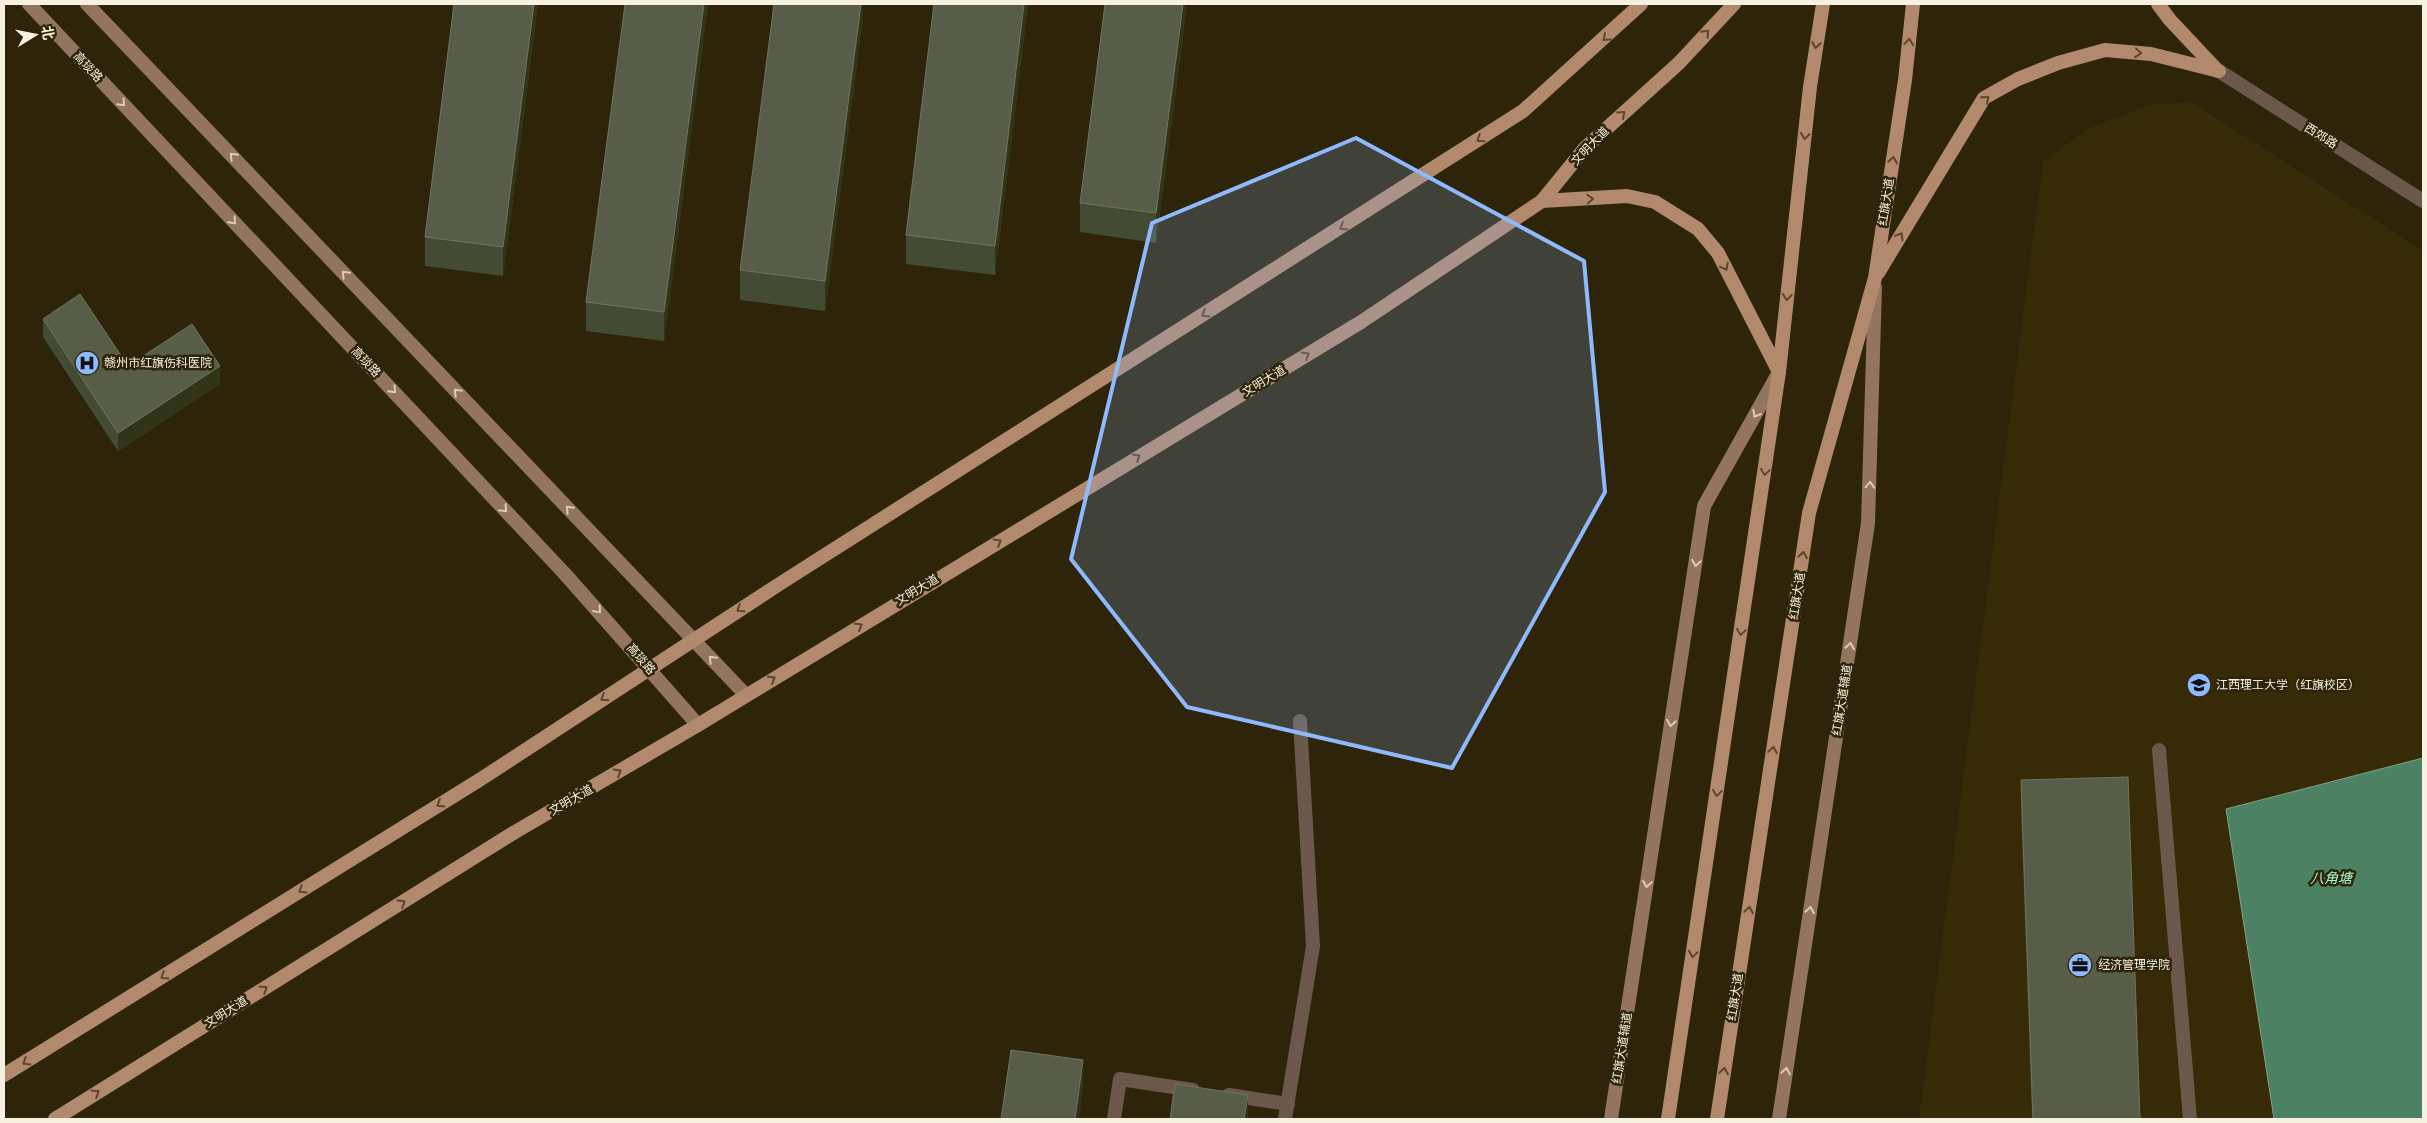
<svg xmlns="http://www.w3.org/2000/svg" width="2427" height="1123" font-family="Signika,'Noto Sans SC',sans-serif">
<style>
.built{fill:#372b07}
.water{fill:#4c8263;stroke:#7fa389}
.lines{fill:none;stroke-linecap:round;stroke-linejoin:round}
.service{stroke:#6b584a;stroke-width:14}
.minor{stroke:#6b584a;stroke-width:14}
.tertiary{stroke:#6b584a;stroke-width:14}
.secondary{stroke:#93745e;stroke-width:14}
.primary{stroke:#b2896d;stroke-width:14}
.wall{fill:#444b33}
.shaded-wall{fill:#32341a}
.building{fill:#575d46;stroke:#70745e}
.oneway{stroke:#5c472c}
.oneway2{stroke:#d9ccba}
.marked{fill:#8eb9fc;fill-opacity:0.2;stroke:#8eb9fc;stroke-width:4;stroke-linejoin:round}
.labels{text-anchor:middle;stroke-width:5;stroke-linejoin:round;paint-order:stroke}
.street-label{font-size:12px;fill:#f7f1e2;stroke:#2d2409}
.poi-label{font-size:12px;fill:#f7f1e2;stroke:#2d2409;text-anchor:start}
.water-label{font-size:14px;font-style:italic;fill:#a6fac9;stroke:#2d2409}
</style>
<rect width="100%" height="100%" fill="#2d2409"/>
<path class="built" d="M2191,102L2423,251V1119H1919L2043,161L2092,127L2149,105Z"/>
<path class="water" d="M2423,758V1119H2274L2226,809Z"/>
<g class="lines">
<path class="service" d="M2159,750L2190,1119"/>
<g class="minor">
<path d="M1229,1095L1288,1104"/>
<path d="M1114,1119L1120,1079L1193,1090"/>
<path d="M1285,1119L1313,946L1300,721"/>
</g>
<path class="tertiary" d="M2219,71L2423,201"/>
<g class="secondary">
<path d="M29,4L565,574L698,725"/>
<path d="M87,4L745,694"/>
<path d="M1611,1119L1704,506L1778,374"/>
<path d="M1779,1119L1868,523L1875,287"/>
</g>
<g class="primary">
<path d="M2158,4L2170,20L2218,71"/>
<path d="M1542,201L1627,196L1655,202L1698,229L1718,253L1779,372"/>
<path d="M1878,273L1984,98L2018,79L2058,63L2105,50L2151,54L2219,71"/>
<path d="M4,1075L481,779L781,583L1523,111L1641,4"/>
<path d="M55,1119L515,832L698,725L1361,322L1542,201L1585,148L1679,63L1734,4"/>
<path d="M1668,1119L1779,372L1810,87L1823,4"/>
<path d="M1717,1119L1809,513L1875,278L1905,80L1913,4"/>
</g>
</g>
<g class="wall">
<path d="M454,4H538L503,276L425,266V237Z"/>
<path d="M708,4L664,341L586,331V302Z"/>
<path d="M863,4V16L825,311L740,300V270Z"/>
<path d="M934,4H1028L995,275L906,264V235Z"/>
<path d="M1187,4L1156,243L1080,232V203Z"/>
<path d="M43,319L128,366L220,384L118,451L43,337Z"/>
<path d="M2021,780L2140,1119H2032L2021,810Z"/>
</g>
<g class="shaded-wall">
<path d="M534,4H538L503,276V247Z"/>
<path d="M704,4H708L664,341V312Z"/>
<path d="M861,4H863V16L825,311V281Z"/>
<path d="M1024,4H1028L995,275V246Z"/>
<path d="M1183,4H1187L1156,243V213Z"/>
<path d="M220,366V384L118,451V433Z"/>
<path d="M1083,1060V1089L1079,1119H1075Z"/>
<path d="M1248,1095V1119H1244Z"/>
</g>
<g class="building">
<path d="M454,4H534L503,247L425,237Z"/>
<path d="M625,4H704L664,312L586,302Z"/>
<path d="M774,4H861L825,281L740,270Z"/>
<path d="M934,4H1024L995,246L906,235Z"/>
<path d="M1105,4H1183L1156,213L1080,203Z"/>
<path d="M80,294L128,366L192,324L220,366L118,433L43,319Z"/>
<path d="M2128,777L2140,1119H2033L2021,780Z"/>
<path d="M1011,1050L1083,1060L1075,1119H1001Z"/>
<path d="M1175,1084L1248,1095L1244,1119H1170Z"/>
</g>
<defs><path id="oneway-chevron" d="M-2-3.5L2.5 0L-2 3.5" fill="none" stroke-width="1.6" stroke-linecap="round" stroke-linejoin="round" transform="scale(1.25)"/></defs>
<g class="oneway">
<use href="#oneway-chevron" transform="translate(1706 33) rotate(-47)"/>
<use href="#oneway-chevron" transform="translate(1606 38) rotate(138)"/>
<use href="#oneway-chevron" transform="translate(1909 42) rotate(-84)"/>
<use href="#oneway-chevron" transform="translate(1816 45) rotate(99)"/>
<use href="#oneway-chevron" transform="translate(2138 53) rotate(6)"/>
<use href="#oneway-chevron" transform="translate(1986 99) rotate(-41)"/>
<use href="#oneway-chevron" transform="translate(1622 114) rotate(-42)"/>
<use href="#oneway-chevron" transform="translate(1805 136) rotate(96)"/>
<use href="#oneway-chevron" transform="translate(1480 139) rotate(147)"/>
<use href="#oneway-chevron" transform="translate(1893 160) rotate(-81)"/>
<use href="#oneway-chevron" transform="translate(1590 199) rotate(-3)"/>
<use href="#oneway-chevron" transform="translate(1343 227) rotate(148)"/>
<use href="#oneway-chevron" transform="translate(1900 236) rotate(-59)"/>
<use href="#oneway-chevron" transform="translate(1725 267) rotate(62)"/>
<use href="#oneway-chevron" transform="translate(1787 297) rotate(96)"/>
<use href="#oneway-chevron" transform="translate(1205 314) rotate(148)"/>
<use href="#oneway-chevron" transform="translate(1306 355) rotate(-31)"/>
<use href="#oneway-chevron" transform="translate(1137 457) rotate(-31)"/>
<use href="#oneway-chevron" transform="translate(1765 472) rotate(98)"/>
<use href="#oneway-chevron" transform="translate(998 542) rotate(-31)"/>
<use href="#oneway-chevron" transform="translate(1803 555) rotate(-81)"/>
<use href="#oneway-chevron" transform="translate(740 609) rotate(147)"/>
<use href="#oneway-chevron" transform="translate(859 626) rotate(-31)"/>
<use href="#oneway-chevron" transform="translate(1741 632) rotate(98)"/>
<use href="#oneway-chevron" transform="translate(772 679) rotate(-31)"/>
<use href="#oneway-chevron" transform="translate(604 698) rotate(147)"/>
<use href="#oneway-chevron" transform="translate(1773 750) rotate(-81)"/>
<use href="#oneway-chevron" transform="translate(618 772) rotate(-30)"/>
<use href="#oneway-chevron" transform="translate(1717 793) rotate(98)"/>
<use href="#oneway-chevron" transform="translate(440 804) rotate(148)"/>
<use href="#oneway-chevron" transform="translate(302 890) rotate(148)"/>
<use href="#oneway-chevron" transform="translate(402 903) rotate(-32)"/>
<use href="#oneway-chevron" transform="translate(1749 910) rotate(-81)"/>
<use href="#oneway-chevron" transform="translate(1693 954) rotate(98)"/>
<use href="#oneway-chevron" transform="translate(164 976) rotate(148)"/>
<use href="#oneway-chevron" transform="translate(264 989) rotate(-32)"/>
<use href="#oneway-chevron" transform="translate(26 1062) rotate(148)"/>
<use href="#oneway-chevron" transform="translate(1724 1071) rotate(-81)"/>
<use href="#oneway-chevron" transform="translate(96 1093) rotate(-32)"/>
</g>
<g class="oneway2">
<use href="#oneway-chevron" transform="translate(122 103) rotate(47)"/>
<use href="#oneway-chevron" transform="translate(233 156) rotate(-134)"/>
<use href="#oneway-chevron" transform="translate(233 221) rotate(47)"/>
<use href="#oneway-chevron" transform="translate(345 274) rotate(-134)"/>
<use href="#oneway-chevron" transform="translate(393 390) rotate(47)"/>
<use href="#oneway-chevron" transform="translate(457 392) rotate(-134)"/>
<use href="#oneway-chevron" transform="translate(1756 414) rotate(119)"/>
<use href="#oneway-chevron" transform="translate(1870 485) rotate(-88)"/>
<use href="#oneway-chevron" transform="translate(504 509) rotate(47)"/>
<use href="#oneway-chevron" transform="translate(569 509) rotate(-134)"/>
<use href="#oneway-chevron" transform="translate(1696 563) rotate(99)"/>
<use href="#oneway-chevron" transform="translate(598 610) rotate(49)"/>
<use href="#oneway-chevron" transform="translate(1850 646) rotate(-81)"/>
<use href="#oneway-chevron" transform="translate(712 659) rotate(-134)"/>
<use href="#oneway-chevron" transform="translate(1671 723) rotate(99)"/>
<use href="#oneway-chevron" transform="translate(1647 884) rotate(99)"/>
<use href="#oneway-chevron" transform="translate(1810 910) rotate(-81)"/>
<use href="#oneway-chevron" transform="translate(1786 1071) rotate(-81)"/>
</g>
<path class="marked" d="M1356,138L1584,261L1605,492L1452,768L1187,707L1071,559L1152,223Z"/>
<defs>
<g id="hospital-disc" transform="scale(1.25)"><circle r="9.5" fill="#8eb9fc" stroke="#2d2409"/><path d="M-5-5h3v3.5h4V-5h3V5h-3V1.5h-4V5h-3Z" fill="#111"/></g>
<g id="university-disc" transform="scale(1.25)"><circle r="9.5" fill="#8eb9fc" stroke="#2d2409"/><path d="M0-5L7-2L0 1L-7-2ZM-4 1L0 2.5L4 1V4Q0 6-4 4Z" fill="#111"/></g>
<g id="office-disc" transform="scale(1.25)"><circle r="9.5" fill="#8eb9fc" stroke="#2d2409"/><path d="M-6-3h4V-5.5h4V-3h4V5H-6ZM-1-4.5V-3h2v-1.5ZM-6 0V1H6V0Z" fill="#111"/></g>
</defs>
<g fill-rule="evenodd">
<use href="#hospital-disc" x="87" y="363"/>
<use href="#university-disc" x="2199" y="685"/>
<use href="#office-disc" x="2080" y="965"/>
</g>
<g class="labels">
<g class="street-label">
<text transform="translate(88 67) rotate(47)" y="4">高琰路</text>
<text transform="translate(2321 136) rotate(32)" y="4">西郊路</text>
<text transform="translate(1590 146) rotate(-46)" y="4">文明大道</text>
<text transform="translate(1886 202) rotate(-81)" y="4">红旗大道</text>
<text transform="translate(366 362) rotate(47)" y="4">高琰路</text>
<text transform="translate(1264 381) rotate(-31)" y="4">文明大道</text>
<text transform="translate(917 590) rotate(-31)" y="4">文明大道</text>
<text transform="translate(1797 596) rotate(-81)" y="4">红旗大道</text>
<text transform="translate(641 659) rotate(49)" y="4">高琰路</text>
<text transform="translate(1842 700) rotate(-81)" y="4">红旗大道辅道</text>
<text transform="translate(571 800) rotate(-30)" y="4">文明大道</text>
<text transform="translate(1735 997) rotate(-81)" y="4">红旗大道</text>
<text transform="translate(226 1012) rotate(-32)" y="4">文明大道</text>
<text transform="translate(1622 1048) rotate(-81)" y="4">红旗大道辅道</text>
</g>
<g class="poi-label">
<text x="104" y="367">赣州市红旗伤科医院</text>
<text x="2216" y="689">江西理工大学（红旗校区）</text>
<text x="2098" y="969">经济管理学院</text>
</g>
<g class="water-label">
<text x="2331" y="883">八角塘</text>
</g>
</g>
<rect width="2427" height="1123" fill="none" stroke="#f7f1e2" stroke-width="10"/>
<g transform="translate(35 35) rotate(80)" stroke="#2d2409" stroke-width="4" paint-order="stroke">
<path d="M0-4L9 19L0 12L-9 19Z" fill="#f7f1e2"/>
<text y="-8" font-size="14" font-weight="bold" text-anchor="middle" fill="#f7f1e2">北</text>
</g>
</svg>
